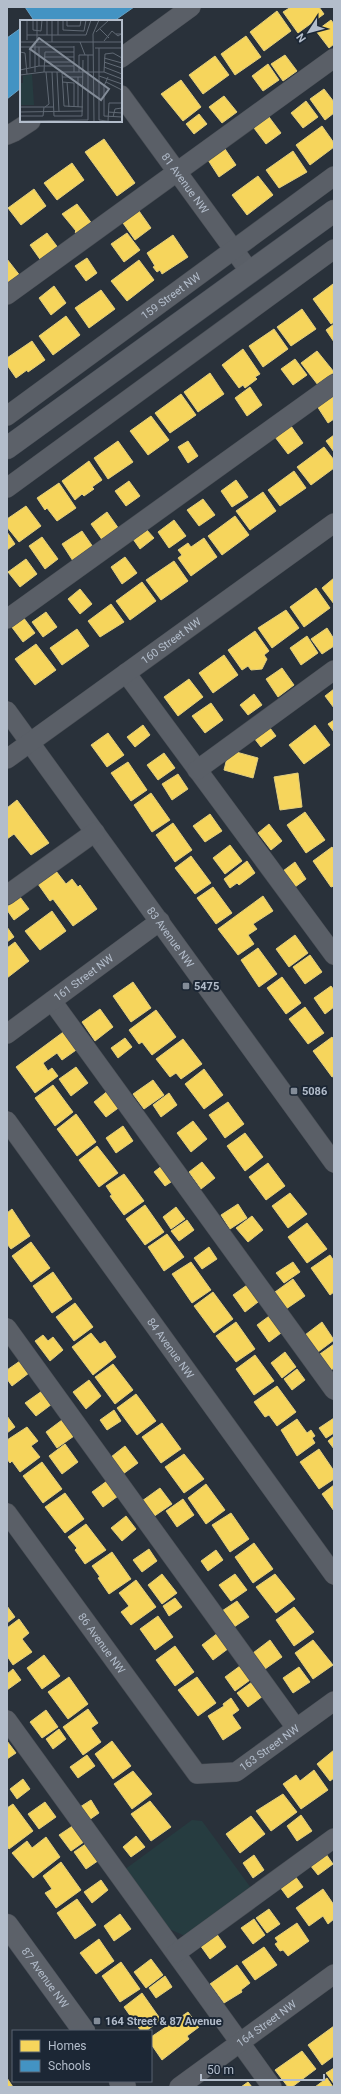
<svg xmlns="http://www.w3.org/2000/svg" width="341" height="2094" font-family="Roboto,sans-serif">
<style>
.green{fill:#263c40}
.homes{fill:#f6d55c;stroke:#e2ce7d}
.schools{fill:#4393c3;stroke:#65a0c5}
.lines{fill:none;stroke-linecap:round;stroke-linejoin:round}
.minor-casing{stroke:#484d54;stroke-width:20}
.major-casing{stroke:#474d56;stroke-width:23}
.minor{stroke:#5a5f67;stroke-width:19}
.major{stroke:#5c6169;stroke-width:22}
.poi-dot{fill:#838c98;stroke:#1c2735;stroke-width:1.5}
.labels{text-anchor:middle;stroke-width:4;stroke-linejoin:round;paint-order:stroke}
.street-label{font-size:11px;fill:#b3bdcb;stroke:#1c2735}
.poi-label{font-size:11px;font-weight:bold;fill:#b3bdcb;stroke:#1c2735;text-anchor:start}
.inset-road{fill:none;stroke:#606974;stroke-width:1}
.view{fill:#838c98;fill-opacity:0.15;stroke:#838c98;stroke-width:2}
.inset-edge{fill:none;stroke:#b3bdcb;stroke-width:2}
</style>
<rect width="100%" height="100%" fill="#29313a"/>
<path class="green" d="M192,1820L202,1821L251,1888L185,1936L167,1928L124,1870Z"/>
<g class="homes">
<path d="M291,7H319L324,14L298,33L283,12Z"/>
<path d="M277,11L291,31L264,51L250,32Z"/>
<path d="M331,20L334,24V44L329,48L316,31Z"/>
<path d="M246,36L261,57L235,75L221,54Z"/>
<path d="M285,55L297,71L283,81L271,64Z"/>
<path d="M215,56L229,75L203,94L189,75Z"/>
<path d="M268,64L279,80L263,91L252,76Z"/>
<path d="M181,80L201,107L183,121L161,94Z"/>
<path d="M324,89L334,102V113L325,120L310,99Z"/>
<path d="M224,96L237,112L222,123L209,107Z"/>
<path d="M306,101L318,117L303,128L291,113Z"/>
<path d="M199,114L207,124L194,134L186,124Z"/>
<path d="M269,117L281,133L266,144L254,128Z"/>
<path d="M322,126L334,143V147L310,165L296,145Z"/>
<path d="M104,139L135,183L117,196L85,152Z"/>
<path d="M225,149L236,165L219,177L208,160Z"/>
<path d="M293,151L307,172L279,188L266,170Z"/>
<path d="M72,163L84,180L57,200L44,183Z"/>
<path d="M258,176L273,195L247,215L232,195Z"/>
<path d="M34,189L46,206L21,225L8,208Z"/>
<path d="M77,204L93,225L78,236L75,232L76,231L62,214Z"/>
<path d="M139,211L151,228L135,240L123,223Z"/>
<path d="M47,233L59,249L42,262L30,245Z"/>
<path d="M127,233L140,250L124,262L111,244Z"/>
<path d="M173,235L188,257L162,274L160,270L157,272L153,267L155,266L147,253Z"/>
<path d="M87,258L97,273L86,281L75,266Z"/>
<path d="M7,259L21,277L7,287Z"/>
<path d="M139,260L154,280L127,301L111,281Z"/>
<path d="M333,284L334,322L331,324L313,299Z"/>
<path d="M54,286L66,303L51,315L39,298Z"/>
<path d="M101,290L115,309L89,328L75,308Z"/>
<path d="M302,309L316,329L291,346L277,327Z"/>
<path d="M66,316L80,335L53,355L39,336Z"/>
<path d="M334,324V342L326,330Z"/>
<path d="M274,329L288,349L263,367L249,346Z"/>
<path d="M32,341L45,360L28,372L27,370L16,378L7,365V358Z"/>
<path d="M243,349L260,374L255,377L257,379L245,388L243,385L239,388L222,365Z"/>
<path d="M317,351L334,372L318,385L301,363Z"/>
<path d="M295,359L307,375L293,385L281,369Z"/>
<path d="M210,373L224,394L198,412L184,392Z"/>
<path d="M250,387L262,405L247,416L235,398Z"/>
<path d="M181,394L196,415L170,433L155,413Z"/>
<path d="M333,395L334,419L328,423L317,406Z"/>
<path d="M151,416L169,440L148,455L130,431Z"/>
<path d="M291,426L303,443L288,454L275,437Z"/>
<path d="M334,435V452L326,441Z"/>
<path d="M118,441L133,462L108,479L94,458Z"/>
<path d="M188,441L198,456L188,463L178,447Z"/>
<path d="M324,447L334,460V468L311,485L297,467Z"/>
<path d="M89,461L102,480L92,487L94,489L84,496L82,494L75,500L62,481Z"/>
<path d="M294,471L306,488L280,506L268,490Z"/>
<path d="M236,480L248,497L232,507L221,491Z"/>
<path d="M129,481L140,496L126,506L115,491Z"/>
<path d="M59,483L76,508L57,521L47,508L45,510L37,498Z"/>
<path d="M263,492L276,511L250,530L236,511Z"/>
<path d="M203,499L215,515L199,526L187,510Z"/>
<path d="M26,506L41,526L19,542L7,527V519Z"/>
<path d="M107,512L119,529L103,541L91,524Z"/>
<path d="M235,516L249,535L222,555L208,536Z"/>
<path d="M174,520L186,536L169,548L158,532Z"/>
<path d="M146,529L154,538L140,549L133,539Z"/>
<path d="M82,531L93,547L73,561L62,544Z"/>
<path d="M7,532L15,544L7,550Z"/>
<path d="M42,537L58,559L45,569L29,546Z"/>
<path d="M204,538L217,557L191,576L178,558L182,555L178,550L188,543L191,547Z"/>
<path d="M125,557L137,573L122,584L111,567Z"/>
<path d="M26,559L37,574L20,587L8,572Z"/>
<path d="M174,561L188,581L161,600L146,580Z"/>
<path d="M334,578V604L322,588Z"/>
<path d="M142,582L156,601L130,620L116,601Z"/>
<path d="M316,588L330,608L304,627L290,607Z"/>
<path d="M80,589L92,604L80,614L68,599Z"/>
<path d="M111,604L124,622L100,637L88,621Z"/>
<path d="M286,610L299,628L272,648L258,628Z"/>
<path d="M46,612L57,627L43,637L32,622Z"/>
<path d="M23,617L35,633L23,642L11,626Z"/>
<path d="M327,628L334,639V646L322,654L311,639Z"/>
<path d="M77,629L89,646L62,665L50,648Z"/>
<path d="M255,631L269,651L264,655L267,659L262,669L251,670L248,666L242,670L228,650Z"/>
<path d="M307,636L318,653L301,665L290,648Z"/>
<path d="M36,644L56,670L35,685L15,659Z"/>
<path d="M224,655L238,675L213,693L199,673Z"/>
<path d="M282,668L294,685L278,697L266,679Z"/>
<path d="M189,679L203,697L178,716L164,697Z"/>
<path d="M334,689V708L325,696Z"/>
<path d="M254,694L262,705L248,715L240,705Z"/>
<path d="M211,703L223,720L205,733L192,716Z"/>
<path d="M334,720V732L328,724Z"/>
<path d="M267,724L276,736L261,747L251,734Z"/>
<path d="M143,725L150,735L135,747L127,737Z"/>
<path d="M315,725L330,745L304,764L289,745Z"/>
<path d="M108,733L124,755L107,767L91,745Z"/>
<path d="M229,750L258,758L253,778L224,770Z"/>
<path d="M164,753L175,768L158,780L147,765Z"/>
<path d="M128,762L147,790L131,801L111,773Z"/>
<path d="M298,773L302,807L280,810L274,777Z"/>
<path d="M178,774L188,789L172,800L162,784Z"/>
<path d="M151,793L170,820L152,832L134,805Z"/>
<path d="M17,800L49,843L31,855L14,834L7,839V808Z"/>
<path d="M305,812L325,840L306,853L287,825Z"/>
<path d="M210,814L222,831L205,842L193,826Z"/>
<path d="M173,823L192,850L175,862L156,835Z"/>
<path d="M269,824L282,841L271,850L258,833Z"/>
<path d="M230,845L242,861L225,874L213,858Z"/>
<path d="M332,847L334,850V886L331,887L313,861Z"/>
<path d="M191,856L211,883L195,894L175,868Z"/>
<path d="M247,861L255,873L239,885L237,883L230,888L224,879Z"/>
<path d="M295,862L306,879L295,887L283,871Z"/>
<path d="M56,871L66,884L72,879L78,887L80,885L97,909L73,926L53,899L50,901L38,884Z"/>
<path d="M213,887L232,913L216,924L197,898Z"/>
<path d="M263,896L273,911L253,924L257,929L248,935L254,944L238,955L218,929Z"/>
<path d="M20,897L29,909L14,920L7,910V907Z"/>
<path d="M52,911L66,931L40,950L25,931Z"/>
<path d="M7,927L14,937L7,942Z"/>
<path d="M295,935L308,953L289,967L276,949Z"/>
<path d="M15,942L29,961L7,978V948Z"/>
<path d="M258,948L277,974L259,987L241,960Z"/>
<path d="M310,955L322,972L305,984L293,967Z"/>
<path d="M282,977L301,1003L286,1014L267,988Z"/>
<path d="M133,982L151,1008L131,1022L113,996Z"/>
<path d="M331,986L334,990V1007L325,1014L314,998Z"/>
<path d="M305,1007L324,1033L308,1044L289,1019Z"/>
<path d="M100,1009L113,1027L95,1041L82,1022Z"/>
<path d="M156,1010L176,1037L152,1055L142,1042L139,1044L129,1030Z"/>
<path d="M66,1030L79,1048L62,1060L57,1053L43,1063L48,1071L52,1068L58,1076L35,1093L16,1067Z"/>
<path d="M332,1037L334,1040V1076L332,1077L313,1051Z"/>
<path d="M125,1038L132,1047L118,1058L111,1048Z"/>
<path d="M183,1039L202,1064L181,1079L176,1073L170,1077L156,1059Z"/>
<path d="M76,1067L88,1083L71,1096L59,1079Z"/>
<path d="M204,1069L223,1095L204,1109L185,1084Z"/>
<path d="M153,1080L164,1095L144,1109L133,1094Z"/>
<path d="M53,1085L73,1112L55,1126L35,1098Z"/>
<path d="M109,1090L121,1106L106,1117L94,1102Z"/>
<path d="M169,1093L177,1105L161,1117L153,1105Z"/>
<path d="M228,1102L244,1124L225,1138L209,1115Z"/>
<path d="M76,1114L96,1142L77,1156L57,1129Z"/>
<path d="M193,1121L207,1139L191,1152L177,1133Z"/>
<path d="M123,1126L133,1141L116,1153L106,1138Z"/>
<path d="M245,1133L263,1157L245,1171L227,1146Z"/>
<path d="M97,1146L118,1173L99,1187L79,1160Z"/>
<path d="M202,1162L215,1178L201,1189L189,1172Z"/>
<path d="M268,1163L285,1186L266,1200L249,1177Z"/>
<path d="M163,1165L174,1180L165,1186L154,1172Z"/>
<path d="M124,1174L144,1201L124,1215L110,1196L112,1195L106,1186Z"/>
<path d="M290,1193L307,1214L288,1228L272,1206Z"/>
<path d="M238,1204L247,1218L230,1229L221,1215Z"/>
<path d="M145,1205L164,1232L145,1245L126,1219Z"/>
<path d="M176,1207L185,1219L171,1229L163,1217Z"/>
<path d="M12,1209L30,1236L11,1249L7,1244V1213Z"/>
<path d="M252,1216L263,1230L248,1242L236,1228Z"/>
<path d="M187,1220L194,1230L179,1241L171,1231Z"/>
<path d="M307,1223L327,1249L307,1263L288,1237Z"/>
<path d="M167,1234L184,1257L164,1271L148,1247Z"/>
<path d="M31,1242L50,1268L31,1282L12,1256Z"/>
<path d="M209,1247L217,1259L202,1269L194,1258Z"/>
<path d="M330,1255L334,1261V1292L330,1295L311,1268Z"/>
<path d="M191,1262L211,1290L192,1303L172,1274Z"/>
<path d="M293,1262L300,1272L284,1283L276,1273Z"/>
<path d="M53,1272L72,1299L52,1313L33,1286Z"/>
<path d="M293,1279L305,1296L286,1309L275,1292Z"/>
<path d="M250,1283L262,1299L245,1312L233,1295Z"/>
<path d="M213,1292L233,1319L214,1333L194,1306Z"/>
<path d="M75,1303L93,1327L74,1341L56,1317Z"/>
<path d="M272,1314L285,1330L269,1342L257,1325Z"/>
<path d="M236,1322L255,1349L236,1362L216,1336Z"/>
<path d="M322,1322L334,1340L318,1352L305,1335Z"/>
<path d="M91,1333L100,1344L105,1341L116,1357L93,1375L72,1347Z"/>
<path d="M43,1335L48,1341L53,1337L63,1350L50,1361L35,1341Z"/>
<path d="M334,1344V1368L331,1370L320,1354Z"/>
<path d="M285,1352L296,1367L282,1378L271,1363Z"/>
<path d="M255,1355L274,1381L254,1395L236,1369Z"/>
<path d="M20,1361L29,1373L12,1386L7,1379V1370Z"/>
<path d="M113,1364L133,1390L115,1404L95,1377Z"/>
<path d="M297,1369L305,1380L292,1390L284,1379Z"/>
<path d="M89,1380L101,1396L86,1409L73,1392Z"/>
<path d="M277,1386L296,1412L277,1426L269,1415L265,1417L254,1402Z"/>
<path d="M42,1391L52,1404L36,1416L25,1403Z"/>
<path d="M136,1394L156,1421L137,1435L117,1408Z"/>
<path d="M114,1410L121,1421L107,1430L100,1420Z"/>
<path d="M7,1416L15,1427L7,1433Z"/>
<path d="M334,1418V1433L326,1438L319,1428Z"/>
<path d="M297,1419L307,1433L311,1430L315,1436L312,1438L315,1443L297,1456L281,1430Z"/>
<path d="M62,1420L74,1436L57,1448L46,1432Z"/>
<path d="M162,1423L181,1449L161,1463L142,1437Z"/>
<path d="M27,1427L38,1441L31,1446L40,1457L20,1472L12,1461L10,1463L7,1459V1440Z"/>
<path d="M334,1436V1449L328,1441Z"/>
<path d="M65,1444L78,1462L62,1474L49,1456Z"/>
<path d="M125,1446L138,1463L123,1474L111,1457Z"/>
<path d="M319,1449L334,1471V1479L319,1489L300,1462Z"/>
<path d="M184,1454L204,1479L184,1493L165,1467Z"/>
<path d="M42,1462L62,1489L43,1503L23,1476Z"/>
<path d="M107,1481L118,1496L103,1507L92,1492Z"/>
<path d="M206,1484L225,1510L206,1524L188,1498Z"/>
<path d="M334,1485V1511L322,1494Z"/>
<path d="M160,1488L172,1504L153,1517L142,1501Z"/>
<path d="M65,1493L84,1519L65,1533L45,1507Z"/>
<path d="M183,1499L194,1515L177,1527L166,1511Z"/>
<path d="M231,1513L249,1539L230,1552L212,1525Z"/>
<path d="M126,1516L136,1529L122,1541L111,1528Z"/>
<path d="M86,1524L106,1550L85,1564L75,1550L77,1548L68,1537Z"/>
<path d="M254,1543L273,1569L253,1583L235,1557Z"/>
<path d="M149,1549L157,1561L142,1572L133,1560Z"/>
<path d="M216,1550L223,1560L208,1571L201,1561Z"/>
<path d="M112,1552L131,1579L109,1594L98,1578L100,1577L92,1566Z"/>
<path d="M162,1574L177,1593L162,1604L148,1585Z"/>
<path d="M235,1574L247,1590L231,1601L219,1585Z"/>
<path d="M275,1574L295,1599L276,1613L256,1587Z"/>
<path d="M136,1580L156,1607L131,1625L121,1612L129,1606L119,1593Z"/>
<path d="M175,1598L182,1607L169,1616L163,1606Z"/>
<path d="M237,1601L249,1617L234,1627L222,1611Z"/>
<path d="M7,1606L15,1617L7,1623Z"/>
<path d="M294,1607L314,1632L294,1646L276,1620Z"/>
<path d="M158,1616L173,1637L155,1650L140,1629Z"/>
<path d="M19,1619L29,1633L22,1639L32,1652L13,1665L7,1656V1628Z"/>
<path d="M218,1633L229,1648L213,1660L202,1645Z"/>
<path d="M270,1640L282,1657L265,1669L253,1653Z"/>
<path d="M313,1640L333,1665L313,1679L295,1653Z"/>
<path d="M175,1646L194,1672L175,1686L156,1660Z"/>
<path d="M44,1655L60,1676L42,1689L27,1668Z"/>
<path d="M240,1666L250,1680L235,1691L225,1677Z"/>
<path d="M299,1667L310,1682L293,1693L283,1678Z"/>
<path d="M13,1669L21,1680L7,1690V1674Z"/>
<path d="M69,1677L88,1704L68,1719L48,1692Z"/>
<path d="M197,1677L216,1703L198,1716L178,1690Z"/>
<path d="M252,1682L263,1696L248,1707L237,1693Z"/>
<path d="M231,1698L239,1710L232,1715L241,1728L223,1740L208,1716L224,1706L223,1704Z"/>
<path d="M88,1709L98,1723L91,1728L101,1742L83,1755L63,1727Z"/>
<path d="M46,1710L58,1727L42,1738L30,1722Z"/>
<path d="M59,1729L66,1739L53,1749L46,1739Z"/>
<path d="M7,1741L16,1753L7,1759Z"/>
<path d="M112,1741L131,1766L113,1779L95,1754Z"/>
<path d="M334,1750V1778L330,1781L317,1764Z"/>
<path d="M87,1755L95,1766L78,1778L70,1767Z"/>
<path d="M314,1770L328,1790L301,1809L283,1784L296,1775L300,1781Z"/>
<path d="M133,1771L152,1794L132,1809L114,1784Z"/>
<path d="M23,1779L30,1789L17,1799L10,1789Z"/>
<path d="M283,1794L297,1812L271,1831L256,1811Z"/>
<path d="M91,1800L99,1813L89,1820L80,1807Z"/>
<path d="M150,1801L171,1827L151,1841L131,1814Z"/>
<path d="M45,1802L56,1817L39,1829L28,1814Z"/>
<path d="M13,1804L33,1831L9,1849L7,1846V1808Z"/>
<path d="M301,1815L312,1831L297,1841L287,1826Z"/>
<path d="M251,1816L265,1834L240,1853L226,1834Z"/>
<path d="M77,1823L88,1839L71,1851L59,1835Z"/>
<path d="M136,1836L145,1847L131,1857L123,1847Z"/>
<path d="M46,1837L60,1857L33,1878L12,1853L27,1841L32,1848Z"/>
<path d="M90,1841L102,1858L86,1869L74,1852Z"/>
<path d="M326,1854L333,1864L318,1875L310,1865Z"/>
<path d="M254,1855L264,1870L253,1878L243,1863Z"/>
<path d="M61,1862L81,1890L56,1908L45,1893L52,1889L43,1876Z"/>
<path d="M295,1876L303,1887L288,1898L280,1887Z"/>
<path d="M101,1880L108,1890L92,1903L84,1892Z"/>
<path d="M323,1889L334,1905V1919L328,1924L323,1916L309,1926L296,1908Z"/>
<path d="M77,1899L96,1925L75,1939L57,1913Z"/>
<path d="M269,1909L280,1924L267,1933L256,1918Z"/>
<path d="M120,1914L131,1929L114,1941L104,1926Z"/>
<path d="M254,1919L265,1935L253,1944L241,1928Z"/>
<path d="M297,1923L309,1941L288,1956L283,1950L280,1951L275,1944L278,1942L275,1938Z"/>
<path d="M216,1933L226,1947L210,1959L200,1945Z"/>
<path d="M99,1939L114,1961L96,1974L80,1953Z"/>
<path d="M264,1947L277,1965L255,1980L242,1962Z"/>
<path d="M151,1959L163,1975L146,1988L134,1972Z"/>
<path d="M121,1962L140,1989L120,2002L102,1976Z"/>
<path d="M237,1965L250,1983L241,1990L242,1992L224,2003L210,1984Z"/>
<path d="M165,1976L172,1987L156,1998L149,1988Z"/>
<path d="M142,1993L161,2020L146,2031H141L124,2007Z"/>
<path d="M188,2012L199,2027L187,2036L189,2039L162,2060L151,2044V2037Z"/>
<path d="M334,2026V2056L322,2065L308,2045Z"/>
<path d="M302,2051L316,2069L292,2087H288L275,2070Z"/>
<path d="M334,2068V2084L326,2073Z"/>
<path d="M7,2078L13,2087H7Z"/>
<path d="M327,2078L333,2087H315Z"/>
<path d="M248,2082L252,2087H241Z"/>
</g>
<g class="schools">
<path d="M25,7H134L114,21H30L33,19Z"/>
<path d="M21,28V88L7,99V38Z"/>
</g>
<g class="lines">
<g class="minor-casing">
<g id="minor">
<path d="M121,58L191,7"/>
<path id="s1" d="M121,95L250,272"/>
<path d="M7,135L14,132L31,121"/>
<path d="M7,295L334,58"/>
<path id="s2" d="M7,416L334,176"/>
<path d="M7,488L334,249"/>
<path d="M7,619L334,384"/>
<path d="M126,673L334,955"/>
<path id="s3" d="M7,711L334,1163"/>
<path id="s4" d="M7,759L334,523"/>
<path d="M197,770L334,670"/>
<path d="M7,895L95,832"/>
<path d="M52,1001L334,1390"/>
<path id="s5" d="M7,1034L160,921"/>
<path id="s6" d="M7,1121L334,1575"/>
<path d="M7,1328L296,1728"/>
<path id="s7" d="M7,1513L197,1774L236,1772L334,1701"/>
<path d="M7,1720L272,2087"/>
<path d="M176,1953L334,1838"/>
<path id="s8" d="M179,2087L334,1974"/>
</g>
</g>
<g class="major-casing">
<g id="major">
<path d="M7,448L334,211"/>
<path id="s9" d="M7,1925L84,2031"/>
<path d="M120,2081L125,2087"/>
</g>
</g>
<use href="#minor" class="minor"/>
<use href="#major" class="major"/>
</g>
<g class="poi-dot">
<rect x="182" y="982" width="8" height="8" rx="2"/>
<rect x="290" y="1087" width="8" height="8" rx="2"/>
<rect x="93" y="2017" width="8" height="8" rx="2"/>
</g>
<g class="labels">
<g class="street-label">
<text dy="4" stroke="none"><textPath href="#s1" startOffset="109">81 Avenue NW</textPath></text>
<text dy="4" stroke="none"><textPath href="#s2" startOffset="203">159 Street NW</textPath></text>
<text dy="4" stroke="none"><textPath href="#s4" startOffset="202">160 Street NW</textPath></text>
<text dy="4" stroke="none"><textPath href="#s3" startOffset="279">83 Avenue NW</textPath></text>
<text dy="4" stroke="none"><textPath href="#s5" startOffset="95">161 Street NW</textPath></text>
<text dy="4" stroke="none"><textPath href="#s6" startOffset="280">84 Avenue NW</textPath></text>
<text dy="4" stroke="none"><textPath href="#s7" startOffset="161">86 Avenue NW</textPath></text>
<text dy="4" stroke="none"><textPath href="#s7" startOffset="403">163 Street NW</textPath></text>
<text dy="4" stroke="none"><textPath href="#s9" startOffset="65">87 Avenue NW</textPath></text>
<text dy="4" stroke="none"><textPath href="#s8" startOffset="108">164 Street NW</textPath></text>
</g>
<g class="poi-label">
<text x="194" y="990">5475</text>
<text x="302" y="1095">5086</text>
<text x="105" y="2025">164 Street &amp; 87 Avenue</text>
</g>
</g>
<g transform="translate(20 20)">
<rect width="102" height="102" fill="#29313a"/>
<path d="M12,54L14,85H0V63H3V56Z" fill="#263c40"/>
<path class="inset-road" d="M13,0V10L21,11L22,0M38,0V15M43,0V10L64,11L66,0M47,0V6H60L61,0M80,9L89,18M76,12L89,0M7,15H27V0M27,15H66L71,0M7,20V0M17,20V0M84,21L92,11L98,16L101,14H96M0,22H102M32,22V0M60,22L65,35M54,26V52M0,27H54M19,27V46M75,28H102M79,28V56M0,32L5,33L7,54M24,37H54M84,38L102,43M24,42H54M84,42L102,48M10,47V27M84,47L102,54M0,50L19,46H54M0,50V32M15,52V22M24,52L25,32H54M32,52L34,96H62L63,40M37,52L39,92M42,52L44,86L63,87M59,52V35H73M84,52L85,34L93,33L102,38M0,55L24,52H84L102,59M42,57H63M58,57V87M88,57L84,66V96L102,97M42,62L54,63V87M47,62L49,87M86,62L102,70M0,87H34M25,87L29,84L26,52M0,92L63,91M88,92L102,93M0,96H23L24,87M93,97L95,89L102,88M0,101L68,100V35M88,101L89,83H102M74,102L73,14L79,0M94,102L79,100V56L102,64"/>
<path class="view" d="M19,18L89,69L81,80L10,29Z"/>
<rect width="102" height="102" class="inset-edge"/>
</g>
<rect width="341" height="2094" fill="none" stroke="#b3bdcb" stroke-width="16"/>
<rect x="12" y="2030" width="140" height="52" fill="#1c2735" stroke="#586371"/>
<rect x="20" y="2040" width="20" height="12" fill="#f6d55c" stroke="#586371"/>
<text x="48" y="2050" font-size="12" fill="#b3bdcb">Homes</text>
<rect x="20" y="2060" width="20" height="12" fill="#4393c3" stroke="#586371"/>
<text x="48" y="2070" font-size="12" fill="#b3bdcb">Schools</text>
<g transform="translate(309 32) rotate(234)" stroke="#1c2735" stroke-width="3" paint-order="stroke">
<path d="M0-3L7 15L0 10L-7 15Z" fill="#b3bdcb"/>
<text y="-6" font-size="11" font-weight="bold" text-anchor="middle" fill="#b3bdcb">N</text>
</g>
<path d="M201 2074v6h123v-6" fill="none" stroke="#b3bdcb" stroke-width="2"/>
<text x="207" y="2074" font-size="12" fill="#b3bdcb" stroke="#1c2735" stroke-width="3" paint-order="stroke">50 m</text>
</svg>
